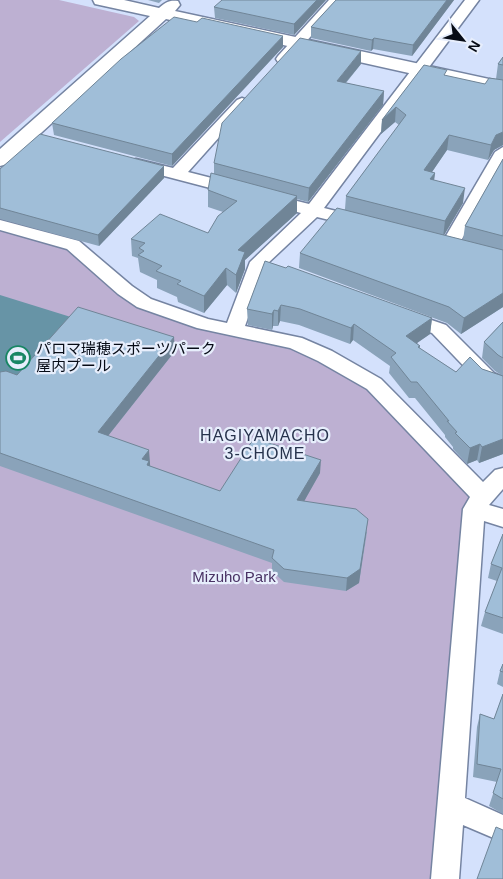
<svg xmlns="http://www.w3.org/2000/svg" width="503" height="879" font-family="Arial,'Noto Sans JP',sans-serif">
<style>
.green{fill:#bdb0d2}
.water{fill:#6794a6}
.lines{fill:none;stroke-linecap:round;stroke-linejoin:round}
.minor-casing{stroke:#7584a2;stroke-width:3}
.tertiary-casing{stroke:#7584a2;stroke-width:3}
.minor{fill:#fff;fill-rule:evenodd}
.tertiary{fill:#fff;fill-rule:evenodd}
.wall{fill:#8aa3ba}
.shaded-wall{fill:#708597}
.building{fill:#a0bed8;stroke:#708597}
.labels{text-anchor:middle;stroke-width:4.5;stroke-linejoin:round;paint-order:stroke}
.poi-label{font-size:15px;fill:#060b16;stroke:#e7eefc;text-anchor:start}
.park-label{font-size:15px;fill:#493264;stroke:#e7eefc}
.neighbourhood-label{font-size:16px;letter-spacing:1px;fill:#26324c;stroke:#e7eefc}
</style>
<rect width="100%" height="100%" fill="#d4e1fc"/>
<g class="green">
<path d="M0,0H59L134,17L139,21L0,142Z"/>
<path d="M0,225L73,245L144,303L295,343L374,384L483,496L445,879H0Z"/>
</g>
<path class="water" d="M0,295L74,318L0,398Z"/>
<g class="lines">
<g class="minor-casing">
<g id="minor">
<path d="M329,0H343L288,62H278L276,59L278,56Z"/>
<path d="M465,0H479L324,208L364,218L367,222L364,226L358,227L317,217L267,264L245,326L302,338L332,351L381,379L483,482L495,470L503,468V489L489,505L503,509V527L484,521L465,798L503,815V842L463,825L459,879H431L463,509L470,497L367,389L318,361L290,348L197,328L137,307L118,294L67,249L0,230V220L79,241L132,286L151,299L208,319L227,323L250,262L301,213L263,203L260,199L263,195L269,194L309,204Z"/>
<path d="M242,98L247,100L250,103L247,106L188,172L243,186L245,190L243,194L237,195L130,167L128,164L130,161L136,159L173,168L237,100Z"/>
<path d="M503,147V166L458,246L455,250H443L440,246L495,152Z"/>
<path d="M405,311L446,325L494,373L503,377V392L480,383L432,333L398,321L395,317L398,313Z"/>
</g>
</g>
<g class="tertiary-casing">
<path id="tertiary" d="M93,0H124L159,8C166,2 169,0 178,1L180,5L175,11L503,82V94L166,19L7,164L0,166V149L150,16L95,4Z"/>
</g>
<use href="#minor" class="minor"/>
<use href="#tertiary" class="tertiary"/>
</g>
<g class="wall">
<path d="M148,0H162L159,3Z"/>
<path d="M326,0L294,35L215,18L214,7Z"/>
<path d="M336,0H454L412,56L373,49L371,51L311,38V27Z"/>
<path d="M197,22L283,47L172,166L54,135L52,123Z"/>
<path d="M503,57V145L494,150L488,160L447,150L432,172L435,173L434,180L463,203L444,235L463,240L465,226L503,159V307L461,334L447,323L299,268L300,253L345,209L346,196L399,125L395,122L381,134L382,120L424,65L446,76L485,84L496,79L498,64Z"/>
<path d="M361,64L346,83L384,91L383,105L308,202L297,199V213L245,260V269L236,293L227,285L204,313L178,302L177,297L157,288V280L140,272L138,258L132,256L131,239L208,233L223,212L208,207V190L214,174V163Z"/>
<path d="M164,166V178L99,246L0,219V169Z"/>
<path d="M265,261L432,318L430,334L417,343L420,346V349L456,372L482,369L503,376V454L479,463L477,460L467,464L453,449V447L445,437V435L415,398H409L389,373L390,366L353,340L350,344L299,325L280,321L278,326H273L272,330L248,325L247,309Z"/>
<path d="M503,322V376L495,371L482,358L484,342Z"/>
<path d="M175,351L108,436L150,463V466L220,491L320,473L304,501L367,532L359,583L346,591L284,582L272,571V563L0,466V372L17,375Z"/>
<path d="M503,534V634L481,626L485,612L497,581L488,578L491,564Z"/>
<path d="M503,664V687L497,684L500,671Z"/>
<path d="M503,694V814L489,806L497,782L473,777L477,727L480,714L494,719Z"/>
</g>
<g class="shaded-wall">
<path d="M317,0H326L294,35V24Z"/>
<path d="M447,0H454L412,56L413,45Z"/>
<path d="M283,36V47L172,166V154Z"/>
<path d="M374,38L373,49L371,51L372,40Z"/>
<path d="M361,51V64L336,94L337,81Z"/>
<path d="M384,91L383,105L308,202L309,188Z"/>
<path d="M396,107L395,122L381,134L382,120Z"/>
<path d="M503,132V145L494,150L488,160L491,145L496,135Z"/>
<path d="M449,135L447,150L423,185L424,170Z"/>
<path d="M164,166V178L99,246L98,235Z"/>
<path d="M435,173L433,188L430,179Z"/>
<path d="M465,188L463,203L443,237L445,221Z"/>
<path d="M297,196V213L245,260V269L236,293V275L238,250Z"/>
<path d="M226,268L227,285L204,313V296Z"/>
<path d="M503,293V307L461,334L464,318Z"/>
<path d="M281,305L280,321L278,326V311Z"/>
<path d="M274,310L273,326L272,330V314Z"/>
<path d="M432,318L430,334L404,352L406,336Z"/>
<path d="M354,324L353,340L350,344L351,328Z"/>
<path d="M174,337L175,351L100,446L98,432Z"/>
<path d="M503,439V454L479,463L482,447Z"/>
<path d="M480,444L477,460L467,464L470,448Z"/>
<path d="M149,450L150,463V464L151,475L142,459Z"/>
<path d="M321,460L320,473L297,514V500Z"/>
<path d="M368,519L359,583L346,591L347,578Z"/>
</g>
<g class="building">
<path d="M222,0H317L294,24L214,7Z"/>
<path d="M336,0H447L413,45L374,38L372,40L311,27Z"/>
<path d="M174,17L197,22L202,18L283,36L172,154L52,123L121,59Z"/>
<path d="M300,38L361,51L337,81L384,91L309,188L214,163L222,123Z"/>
<path d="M503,57V65L498,64Z"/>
<path d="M424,65L447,70L444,75L485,84L489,78L503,80V132L496,135L491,145L449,135L424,170L435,173L430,179L465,188L445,221L346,196L406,115L396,107L382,120Z"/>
<path d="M40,134L164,166L98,235L0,208V169Z"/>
<path d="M503,159V236L465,226Z"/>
<path d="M211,173L297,196L238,250L245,252L236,275L226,268L204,296L177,284L181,281L156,271L162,266L138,255L144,251L139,248L145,243L131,239L160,214L208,233L218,216L237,201L208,190Z"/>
<path d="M337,208L503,250V293L464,318L449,307L300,253Z"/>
<path d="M265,261L286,268L288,266L432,318L406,336L420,346L418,347L456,372L470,357L482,369L503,376V439L482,447L480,444L470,448L455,433L457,432L447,421H449L417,382H411L391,357L396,353L354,324L351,328L300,309L281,305L278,311L274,310L272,314L247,309Z"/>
<path d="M78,307L174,337L98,432L149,450L142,459L149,461L147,465L220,491L254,438L321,460L297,500L356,509L368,519L360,569L347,578L284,569L272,558L274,550L0,453V372L6,371L17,375Z"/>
<path d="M503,322V358L498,355L484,342Z"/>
<path d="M503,534V618L485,612L502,568L491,564Z"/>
<path d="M503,664V672L500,671Z"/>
<path d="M503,694V799L493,793L501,769L477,764L480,714L494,719Z"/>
<path d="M496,827L503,830V879H477Z"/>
</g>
<defs>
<g id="stadium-ring" transform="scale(1.25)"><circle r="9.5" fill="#e7eefc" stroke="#188664" stroke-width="1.5"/><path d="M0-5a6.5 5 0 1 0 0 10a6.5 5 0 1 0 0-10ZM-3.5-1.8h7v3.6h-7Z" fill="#188664"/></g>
</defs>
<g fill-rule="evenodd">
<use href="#stadium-ring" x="18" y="358"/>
</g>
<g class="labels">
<g class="poi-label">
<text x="36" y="354">パロマ瑞穂スポーツパーク<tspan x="36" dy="17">屋内プール</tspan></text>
</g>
<g class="park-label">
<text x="234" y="582">Mizuho Park</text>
</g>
<g class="neighbourhood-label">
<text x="265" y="441">HAGIYAMACHO<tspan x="265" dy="18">3-CHOME</tspan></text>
</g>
</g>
<g transform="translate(463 40) rotate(120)" stroke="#e7eefc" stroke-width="4" paint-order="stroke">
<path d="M0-4L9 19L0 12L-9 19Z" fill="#060b16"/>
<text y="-8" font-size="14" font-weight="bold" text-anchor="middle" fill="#060b16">N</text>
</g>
</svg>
